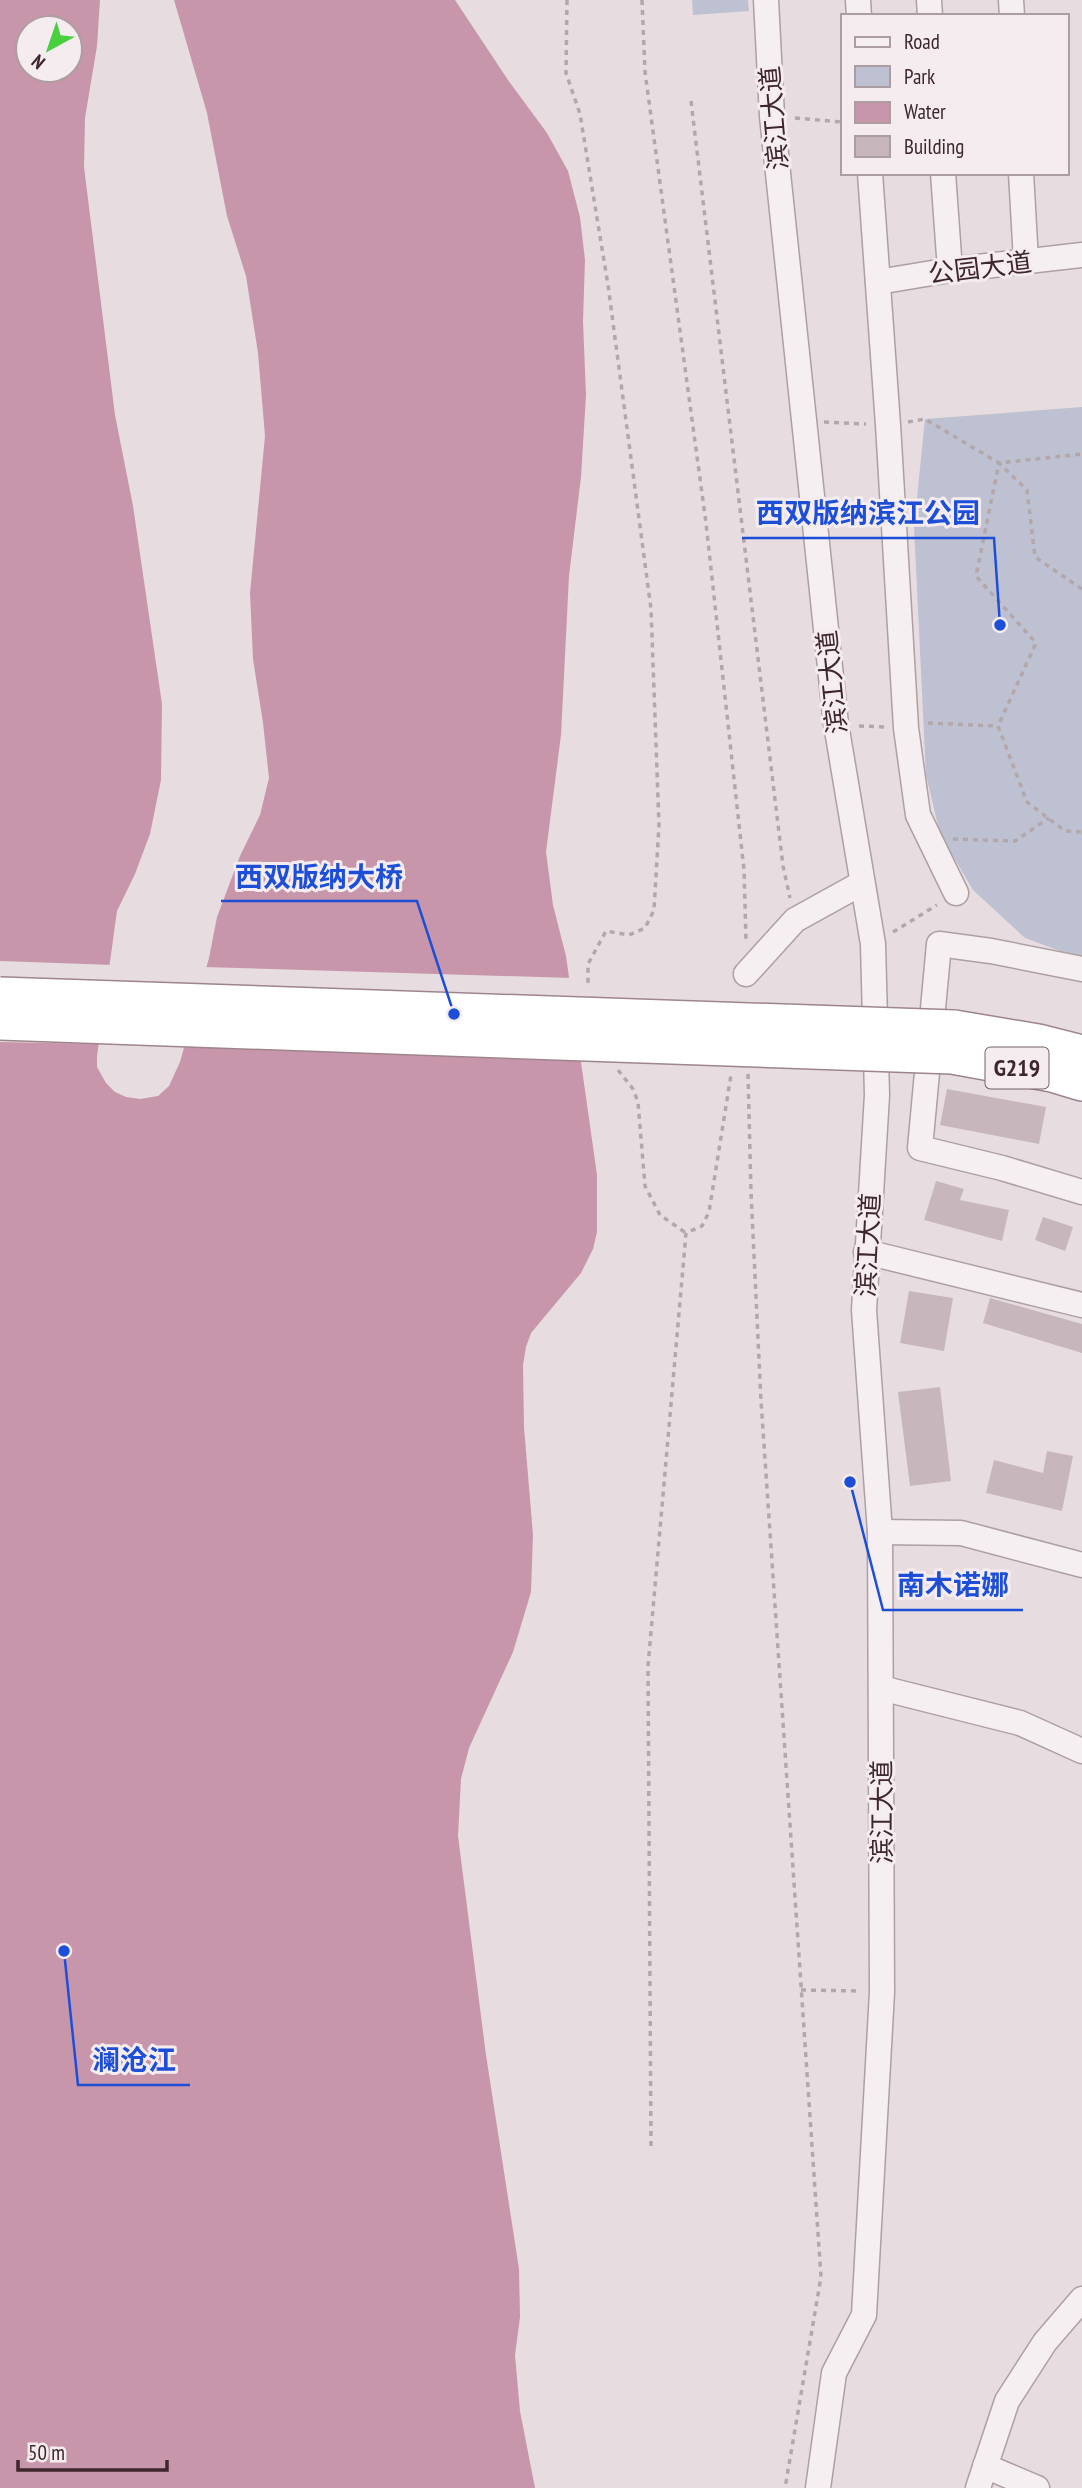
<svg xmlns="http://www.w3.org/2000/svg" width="1082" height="2488" font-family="'PT Sans Narrow','Noto Sans SC',sans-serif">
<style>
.green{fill:#bec1d1}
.water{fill:#c896aa;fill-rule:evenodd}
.pier{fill:#e7dde0}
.building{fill:#c7b7bc}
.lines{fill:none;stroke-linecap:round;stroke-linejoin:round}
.minor-casing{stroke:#ae9fa3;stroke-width:27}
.highway-casing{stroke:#9e848c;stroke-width:38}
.path{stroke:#b3a7aa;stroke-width:3.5;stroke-dasharray:5 5;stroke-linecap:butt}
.minor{stroke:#f5eff1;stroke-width:24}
.highway{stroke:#fff;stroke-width:35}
.highway-bridge-casing{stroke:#9e848c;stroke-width:38;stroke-linecap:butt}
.highway-bridge{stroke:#fff;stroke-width:35}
.labels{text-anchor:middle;stroke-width:6;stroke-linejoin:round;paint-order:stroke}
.shield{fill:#f5ecef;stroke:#756167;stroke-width:2}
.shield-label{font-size:24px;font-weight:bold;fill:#3e262d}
.street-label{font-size:26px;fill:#3e262d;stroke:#f5ecef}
.leader{fill:none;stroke:#1d4ed8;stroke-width:2.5}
.callout-dot{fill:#1d4ed8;stroke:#f5ecef;stroke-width:2.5}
.callout-label{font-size:28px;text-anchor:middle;font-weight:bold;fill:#1d4ed8;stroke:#f5ecef;stroke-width:6;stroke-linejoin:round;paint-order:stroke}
</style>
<rect width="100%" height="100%" fill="#e7dde0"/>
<g class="green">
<path d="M692,0H748L749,11L693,15Z"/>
<path d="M1082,407V959L1025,938L973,890L940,834L926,775L914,527L925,419Z"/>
</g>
<path class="water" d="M0,0H100L97,46L85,118L84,167L115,415L133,506L162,704L161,780L150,834L135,874L117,911L97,1056V1067L106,1083L115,1092L126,1097L140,1099L158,1096L169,1086L180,1062L209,958L217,917L240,856L260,815L269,778L263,723L253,659L250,593L265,436L258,353L246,276L227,216L207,113L174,0H455L508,80L547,133L568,171L580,217L585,260L583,321L586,395L581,477L569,576L561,735L546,852L553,905L566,956L597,1175V1232L593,1249L581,1273L531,1333L526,1347L523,1365L524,1427L533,1535L531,1592L513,1652L469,1748L461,1779L458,1836L486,2055L519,2269L520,2317L515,2355L520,2411L535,2488H0ZM28,28H70V70H28Z"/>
<g class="pier">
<path d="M0,961L113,965L102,1044L0,1042Z"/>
<path d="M203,967L572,978L583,1058L180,1047Z"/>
</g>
<g class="building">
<path d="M947,1089L1046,1107L1039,1144L940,1125Z"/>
<path d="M936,1181L964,1189L960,1200L1009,1210L1002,1241L924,1220Z"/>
<path d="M1043,1217L1073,1227L1065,1251L1035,1240Z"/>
<path d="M909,1291L953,1298L944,1351L900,1343Z"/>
<path d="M990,1298L1082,1324V1353L983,1323Z"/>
<path d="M940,1387L951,1481L910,1486L898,1392Z"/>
<path d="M1047,1451L1073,1456L1062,1511L986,1493L994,1460L1043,1473Z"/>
</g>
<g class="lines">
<g class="minor-casing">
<g id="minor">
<path d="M766,0L772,116L836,724L873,944L877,1095L864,1310L880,1532L882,1992L864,2315L834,2373L818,2488"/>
<path d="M858,0L859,16"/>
<path d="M929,0L930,16"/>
<path d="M1011,0L1012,16"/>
<path d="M870,173L888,425L906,728L918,815L956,893"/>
<path d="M943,173L950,270"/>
<path d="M1021,173L1026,261"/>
<path d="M878,282L950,270L1082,255"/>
<path d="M1082,969L991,951L939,944L920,1148L1002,1168L1082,1192"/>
<path d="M746,974L795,920L862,883"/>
<path d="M866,1252L1082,1305"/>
<path d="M880,1532L961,1533L1082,1565"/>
<path d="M881,1688L1020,1723L1082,1751"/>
<path d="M985,2466L1037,2488"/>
<path d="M978,2488L1007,2401L1045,2342L1082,2299"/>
</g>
</g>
<g class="highway-casing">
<g id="highway">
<path d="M954,1028L1038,1042L1082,1053"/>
<path d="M952,1056L1052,1074L1082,1083"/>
</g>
</g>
<g class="path">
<path d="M567,0L566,73L580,114L608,285L651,609L659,825L654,910L645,928L629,935L606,931L588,964V987"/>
<path d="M642,0L645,72L706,523L744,870L746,940"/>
<path d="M691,101L783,866L790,898"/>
<path d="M795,118L842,122"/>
<path d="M824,422L866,424"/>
<path d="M908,422L925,419L999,463L1082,454"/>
<path d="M1082,589L1035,557L1027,490L999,463L976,576L1036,643L998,726L1027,802L1065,831L1082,832"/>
<path d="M928,723L997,726"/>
<path d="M859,726L886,727"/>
<path d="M953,839L1015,841L1049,818"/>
<path d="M893,932L937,905"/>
<path d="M618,1070L633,1089L638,1102L645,1186L660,1215L686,1233"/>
<path d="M748,1074L751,1192L761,1401L821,2277L785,2488"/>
<path d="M801,1990L859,1991"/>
<path d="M651,2146L648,1666L686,1233L702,1226L709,1212L731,1075"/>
</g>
<use href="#minor" class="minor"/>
<use href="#highway" class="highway"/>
<g class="highway-bridge-casing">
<g id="highway-bridge">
<path d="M0,995L954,1028"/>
<path d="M0,1022L952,1056"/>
</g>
</g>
<use href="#highway-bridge" class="highway-bridge"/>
</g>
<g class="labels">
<rect class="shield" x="985.5" y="1047.5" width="63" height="41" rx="5"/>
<g class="shield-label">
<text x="1017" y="1076">G219</text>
</g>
<g class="street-label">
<text transform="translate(774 118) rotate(-95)" y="9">滨江大道</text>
<text transform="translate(980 268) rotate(-7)" y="9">公园大道</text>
<text transform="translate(832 682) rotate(-96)" y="9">滨江大道</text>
<text transform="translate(868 1245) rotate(-87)" y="9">滨江大道</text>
<text transform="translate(882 1812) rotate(-90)" y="9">滨江大道</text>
</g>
</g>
<path class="leader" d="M1000 625L994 538H742M454 1014L417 901H221M850 1482L883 1610H1023M64 1951L78 2085H190"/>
<g class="callout-dot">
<circle cx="1000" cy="625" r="7"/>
<circle cx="454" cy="1014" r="7"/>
<circle cx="850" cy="1482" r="7"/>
<circle cx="64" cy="1951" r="7"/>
</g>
<g class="callout-label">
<text x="868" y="523">西双版纳滨江公园</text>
<text x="319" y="887">西双版纳大桥</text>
<text x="953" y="1595">南木诺娜</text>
<text x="134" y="2070">澜沧江</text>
</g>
<rect x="841" y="14" width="228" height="161" fill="#f5ecef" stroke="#ac9da1" stroke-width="2"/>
<rect x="855" y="37" width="35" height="10" fill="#f5eff1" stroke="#ac9da1" stroke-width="2"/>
<text x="904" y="49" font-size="21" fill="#3e262d">Road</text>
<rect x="855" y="66" width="35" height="21" fill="#bec1d1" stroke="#ac9da1" stroke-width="2"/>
<text x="904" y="84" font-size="21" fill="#3e262d">Park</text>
<rect x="855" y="102" width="35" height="21" fill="#c896aa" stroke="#ac9da1" stroke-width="2"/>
<text x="904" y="119" font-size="21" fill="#3e262d">Water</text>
<rect x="855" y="136" width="35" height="21" fill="#c7b7bc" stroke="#ac9da1" stroke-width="2"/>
<text x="904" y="154" font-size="21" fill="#3e262d">Building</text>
<g transform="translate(49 49) rotate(220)"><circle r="33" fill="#f5ecef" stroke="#ac9da1" stroke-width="2"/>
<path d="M0-5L12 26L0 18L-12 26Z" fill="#48d03e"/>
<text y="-10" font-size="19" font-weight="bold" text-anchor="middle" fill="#3e262d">N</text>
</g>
<path d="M18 2460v10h149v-10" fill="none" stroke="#3e262d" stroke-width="3.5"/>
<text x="28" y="2460" font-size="21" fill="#3e262d" stroke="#f5ecef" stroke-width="5" paint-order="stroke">50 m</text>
</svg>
